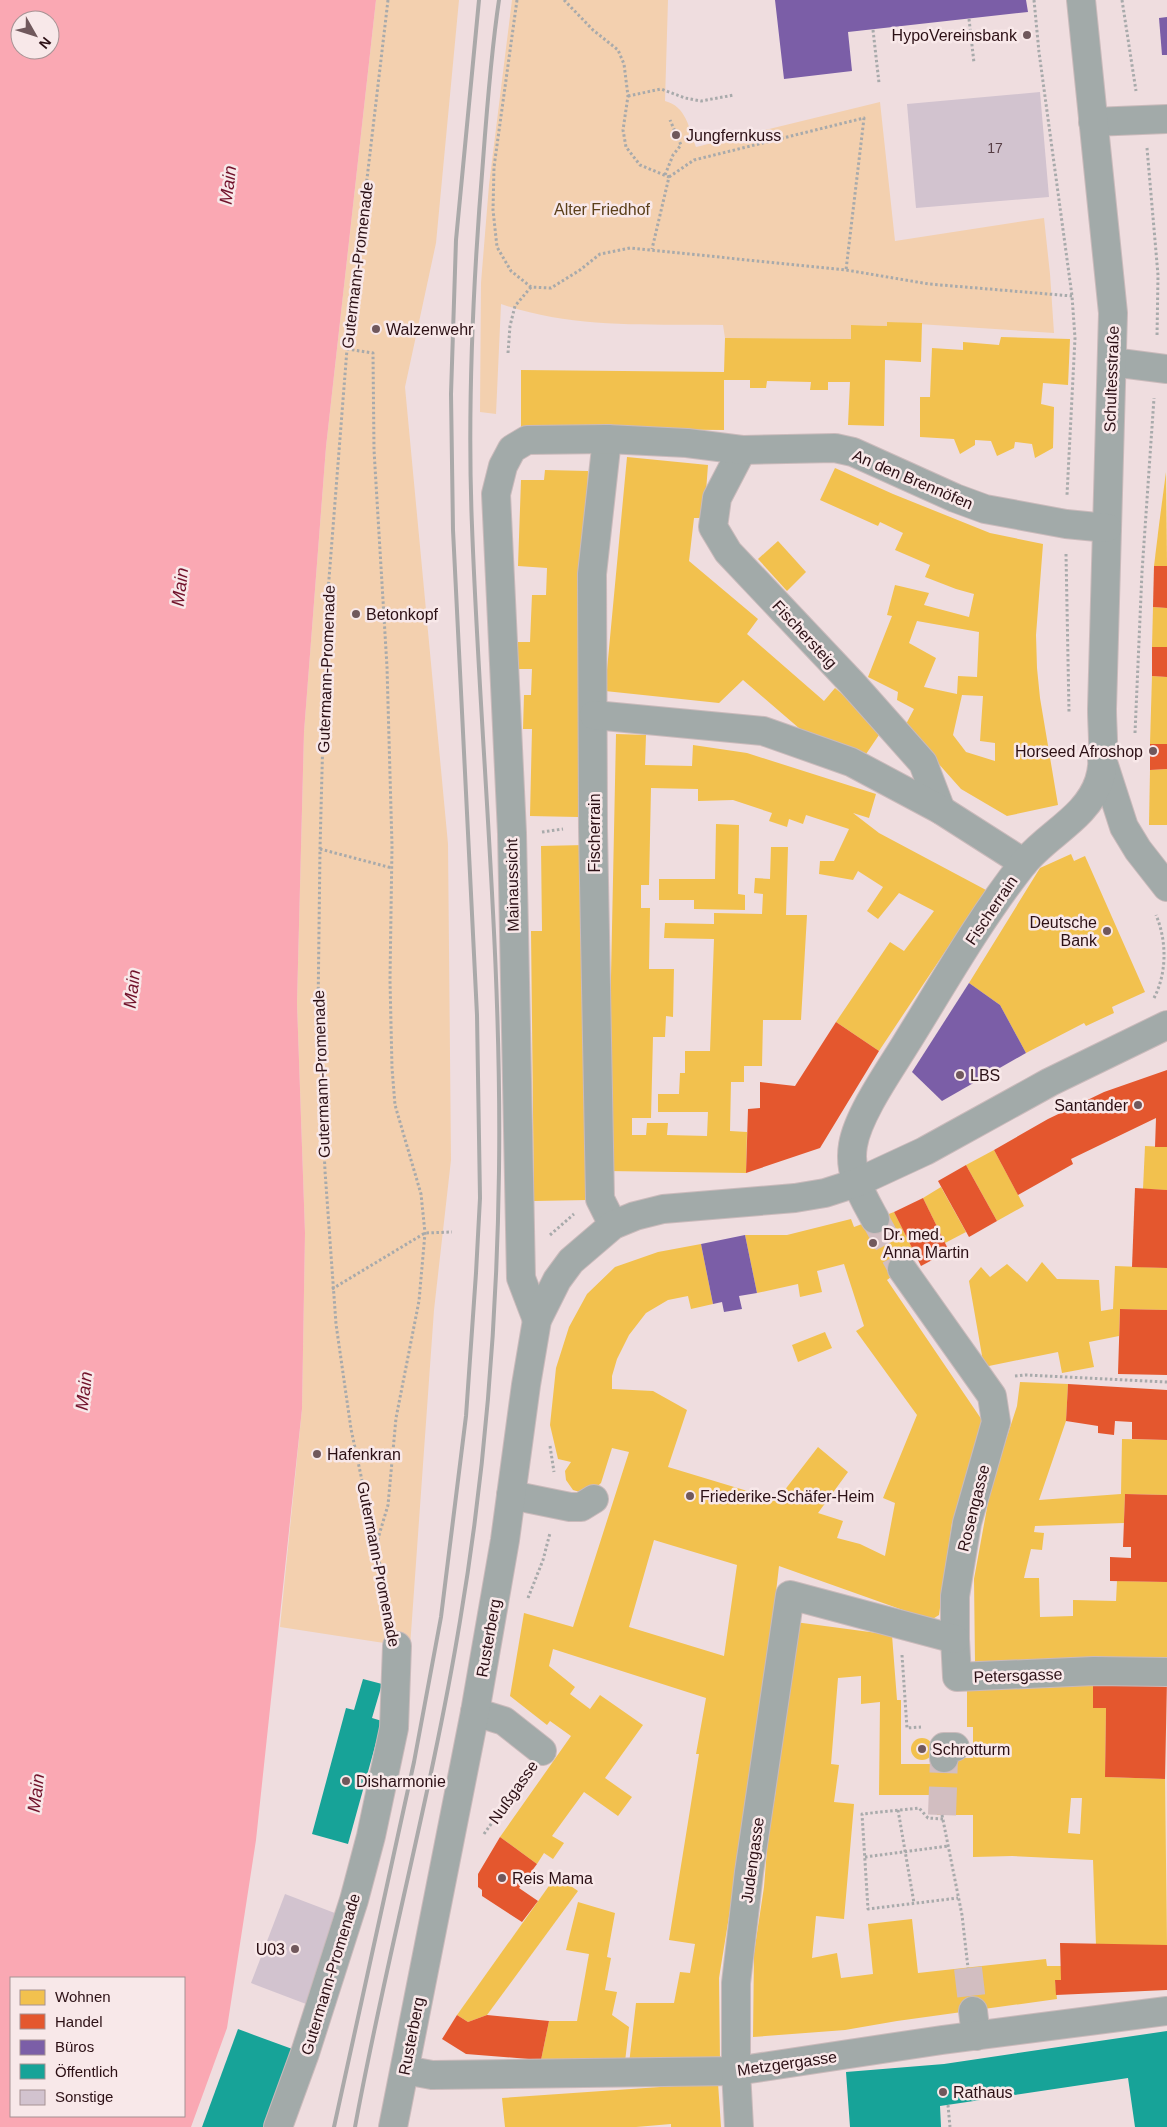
<svg xmlns="http://www.w3.org/2000/svg" width="1167" height="2127" font-family="Arial,sans-serif">
<style>
.green{fill:#f3d0af}
.water{fill:#faa8b3;fill-rule:evenodd}
.homes{fill:#f2c14e;fill-rule:evenodd}
.shops{fill:#e4572e}
.offices{fill:#7b5ea7}
.public{fill:#17a398}
.building{fill:#d2c3cf}
.lines{fill:none;stroke-linecap:round;stroke-linejoin:round}
.minor-tunnel{stroke:#d2bec1;stroke-width:28;stroke-dasharray:28 14;stroke-linecap:butt}
.minor-casing{stroke:#cababb;stroke-width:30}
.path{stroke:#a8aaab;stroke-width:3;stroke-dasharray:2.5 2.5;stroke-linecap:butt}
.minor{stroke:#a2aaa9;stroke-width:28}
.rail{stroke:#aaa9a9;stroke-width:4}
.poi-dot{fill:#70585c;stroke:#f8e8e9;stroke-width:2}
.labels{text-anchor:middle;stroke-width:5;stroke-linejoin:round;paint-order:stroke}
.number-label{font-size:14px;fill:#563d44}
.poi-label{font-size:16px;fill:#2c1015;stroke:#f8e8e9;text-anchor:start}
.park-label{font-size:16px;fill:#5b401b;stroke:#f8e8e9}
.street-label{font-size:16px;fill:#2c1015;stroke:#f8e8e9}
.water-label{font-size:18px;font-style:italic;fill:#71122b;stroke:#f8e8e9}
</style>
<rect width="100%" height="100%" fill="#efdddf"/>
<g class="green">
<path d="M376,0H459L436,243L405,387L448,844L451,1160L434,1310L410,1647L280,1627L302,1409L305,1233L297,1003L304,732L326,447Z"/>
<path d="M512,0H668L665,101C686,106 689,128 696,147L880,102L895,241L1044,218L1050,274L1054,333L888,322L887,326L852,325L851,339L725,338L723,325C649,324 572,329 501,304L496,414L480,412L481,283L489,185Z"/>
</g>
<path class="water" d="M0,0H376L326,447L304,732L297,1003L305,1233L302,1409L256,1840L227,2028L191,2127H0ZM20,20H50V50H20ZM11,1978H184V2116H11Z"/>
<g class="homes">
<path d="M887,322L922,323L921,362L885,360L884,426L848,425L850,382H828V390H810L811,382L767,381L766,388H750V380H724V430L521,428V370L724,372L725,338L851,339V325L887,326Z"/>
<path d="M1001,337L1070,339L1068,385L1043,383L1041,404L1054,407L1053,448L1035,458L1032,444L1015,442L1014,448L997,456L991,441L975,440V445L960,454L954,439L920,437V397H930L932,348L963,350V342L999,345Z"/>
<path d="M627,457L708,465L704,518H694L689,561L758,619L747,634L824,701L835,688L883,729L862,760L797,734L800,729L743,680L719,703L605,691Z"/>
<path d="M835,468L893,494L990,533L1043,544L1036,635L1037,668L1040,698L1058,805L1007,816L961,789L905,726L914,709L897,700L898,692L868,677L892,616L887,615L895,585L929,593L924,605L969,617L974,594L956,589L925,577L930,565L895,550L903,533L880,522L878,526L820,500ZM917,621L979,632L977,677L958,676L957,694L924,687L936,658L909,643ZM962,695L983,696L980,741L995,743V761L966,752L953,735Z"/>
<path d="M545,470L588,471L578,817L530,816L532,729H523L524,695H531L532,669H516L517,642H530L532,595H546L547,568L518,566L521,480H544Z"/>
<path d="M1166,472L1167,566H1154L1159,525Z"/>
<path d="M778,541L806,572L787,591L758,559Z"/>
<path d="M1153,607L1167,608V647H1152Z"/>
<path d="M1152,676L1167,677V744H1150Z"/>
<path d="M616,734L646,735L645,765L692,766L693,745L747,753L876,794L869,818L853,813L879,833L986,890L879,1051L836,1022L890,942L904,951L934,911L899,893L878,919L867,911L883,887L858,871L853,880L819,874L820,861H834L849,829L806,815L803,824L789,819L787,827L769,821L772,813L733,800L698,801V789L651,788L649,885H641V908H650L649,969H674L673,1017L666,1016L665,1037H653L651,1118H632V1135H646L647,1123H668L667,1135L707,1136L708,1112H658V1094H679L680,1073H685V1051H710L714,939L664,938L665,923L714,924V913L762,914L763,894L754,893L755,878L770,879L771,847H788L786,915H807L801,1020H763L762,1066H744V1082H731L730,1131L747,1132L746,1173L607,1171Z"/>
<path d="M1167,769V825H1149L1150,770Z"/>
<path d="M716,824L739,825L738,894L745,895V910L694,909V900H659V879H715Z"/>
<path d="M584,845L588,1200L534,1201L531,931H542L541,846Z"/>
<path d="M1071,854L1074,861L1085,856L1145,992L1112,1007L1114,1013L1086,1026L1084,1023L1026,1053L1000,1005L969,983L1040,868Z"/>
<path d="M1145,1146L1167,1147V1190L1143,1189Z"/>
<path d="M994,1150L1024,1206L997,1221L966,1165Z"/>
<path d="M941,1187L966,1232L945,1243L923,1198Z"/>
<path d="M894,1212L917,1258L887,1280L986,1426L973,1469L952,1523L939,1615L931,1620L779,1566L763,1707L719,1978L720,2062L629,2064L636,2003H674L680,1972L690,1973L695,1944L669,1940L699,1754H696L706,1698L553,1649L549,1666L575,1687L570,1694L590,1709L600,1695L643,1725L605,1778L632,1797L618,1816L584,1792L552,1836L564,1843L553,1859L544,1853L537,1864L500,1837L571,1736L550,1721L547,1725L510,1696L524,1613L573,1627L629,1452L612,1448L601,1483L592,1491L583,1493L573,1490L566,1480L565,1471L571,1462L558,1459L550,1425L556,1368L569,1327L587,1294L615,1267L658,1252L701,1244L713,1304L691,1309L688,1296L668,1300L646,1313L629,1335L617,1359L612,1376V1389L653,1391L687,1410L668,1467L777,1500L818,1447L848,1472L818,1513L843,1521L837,1538L860,1544L885,1556L895,1503L883,1498L917,1415L856,1331L864,1326L844,1264L817,1271L822,1292L800,1297L798,1284L757,1293L745,1235H787L851,1219L854,1227ZM654,1540L737,1565L724,1656L629,1627Z"/>
<path d="M1042,1262L1057,1279L1099,1280L1101,1311L1113,1309L1115,1266L1167,1268V1310L1120,1309L1119,1336L1089,1342L1094,1367L1062,1373L1058,1352L984,1367L969,1281L981,1267L990,1277L1007,1264L1027,1282Z"/>
<path d="M825,1332L832,1348L798,1362L792,1345Z"/>
<path d="M1020,1382L1068,1384L1066,1421L1039,1500L1121,1494L1122,1439L1167,1440V1495L1125,1494L1124,1523L1035,1526L1034,1532L1044,1533L1042,1550L1031,1549L1024,1578H1039L1040,1617L1073,1616V1600L1116,1601L1117,1581L1167,1582V1662L975,1663L974,1579L991,1486L1017,1406Z"/>
<path d="M795,1622L892,1635L897,1700H901V1764H937V1758H973V1727H967V1690L1093,1679V1708H1106L1105,1777L1165,1779L1167,1945H1096L1093,1860L1012,1856L973,1857V1815H937V1795H879L880,1702L861,1704V1676L838,1678L831,1764L839,1765L834,1802L854,1804L844,1919L816,1916L812,1958L837,1953L841,1978L873,1974L868,1924L912,1919L918,1973L1046,1959L1047,1966H1061V1980H1055L1057,1999L897,2021L845,2030L753,2037L754,1953L764,1887L768,1837L775,1796ZM1071,1798H1082L1080,1834L1068,1833Z"/>
<circle cx="922" cy="1749" r="11"/>
<path d="M556,1876L578,1891L487,2015L468,2022L457,2015Z"/>
<path d="M578,1902L615,1913L607,1957L611,1958L605,1990L617,1992L612,2015L629,2027L625,2062L541,2060L549,2021H577L589,1954L566,1950Z"/>
<path d="M718,2083L721,2127H671V2124L636,2127H505L502,2098Z"/>
</g>
<g class="shops">
<path d="M1154,566H1167V608L1153,607Z"/>
<path d="M1152,647H1167V677L1152,676Z"/>
<path d="M1150,744H1167V769L1150,770Z"/>
<path d="M836,1022L879,1051L820,1148L746,1173L748,1109L760,1108V1082L795,1086Z"/>
<path d="M1167,1070V1147H1155L1156,1118L1071,1159L1073,1164L1018,1195L994,1150L1048,1119L1104,1092Z"/>
<path d="M966,1165L997,1221L969,1237L938,1181Z"/>
<path d="M1135,1188L1167,1190V1268L1132,1267Z"/>
<path d="M923,1198L949,1251L921,1266L894,1212Z"/>
<path d="M1120,1309L1167,1310V1375L1118,1374Z"/>
<path d="M1068,1384L1167,1390V1440L1132,1439V1422L1115,1421L1114,1435L1098,1433V1426L1066,1421Z"/>
<path d="M1125,1494L1167,1495V1582L1110,1581V1557L1131,1558V1547H1123Z"/>
<path d="M1093,1679L1167,1680L1165,1779L1105,1777L1106,1708H1093Z"/>
<path d="M500,1837L537,1864L519,1888L538,1901L522,1922L482,1896V1890L478,1887V1874Z"/>
<path d="M1060,1943L1167,1945V1990L1056,1995L1055,1980H1061Z"/>
<path d="M457,2015L468,2022L487,2015L549,2021L541,2060L466,2054L442,2039Z"/>
</g>
<g class="offices">
<path d="M775,0H1026L1028,12L848,32L852,71L784,79Z"/>
<path d="M1167,17V55H1162L1159,18Z"/>
<path d="M969,983L1000,1005L1026,1053L942,1101L912,1072Z"/>
<path d="M745,1235L757,1293L739,1296L742,1309L724,1312L722,1302L713,1304L701,1244Z"/>
</g>
<g class="public">
<path d="M363,1679L382,1684L372,1718L382,1721L348,1844L312,1834L346,1708L354,1710Z"/>
<path d="M238,2029L295,2050L266,2127H202Z"/>
<path d="M1167,2031V2127H1135L1128,2078L940,2106L941,2127H850L846,2072L944,2064Z"/>
</g>
<g class="building">
<path d="M1040,92L1049,197L916,208L907,104Z"/>
<path d="M285,1894L340,1915L306,2004L251,1983Z"/>
</g>
<g class="lines">
<g class="minor-tunnel">
<path d="M875,1219L902,1269"/>
<path d="M942,1815L944,1758"/>
<path d="M968,1968L973,2011"/>
</g>
<g class="minor-casing">
<g id="minor">
<path d="M1093,122L1167,119"/>
<path d="M1112,362L1167,369"/>
<path d="M607,439L592,574L593,828L600,1199L613,1225"/>
<path d="M742,450L717,498L713,527L728,552L851,682L923,763L941,810"/>
<path d="M594,715L763,731L851,762L941,810L1024,863"/>
<path d="M1102,759L1124,827L1138,850L1167,887"/>
<path d="M875,1219C862,1195 848,1173 853,1145C858,1115 889,1071 905,1045C943,984 979,920 1023,864C1047,834 1087,818 1099,781C1106,759 1102,732 1102,709L1113,313L1081,0"/>
<path d="M902,1269L992,1396L996,1422L967,1523L955,1596V1639L957,1677L1094,1671L1167,1672"/>
<path d="M537,1320L521,1278L512,833L496,494L503,466L512,449L527,440L607,439L687,443L742,450L835,448L853,452L955,498L985,509L1066,524L1107,528"/>
<path d="M511,1495L570,1507H581L594,1499"/>
<path d="M475,1712L504,1721L542,1751"/>
<path d="M944,1758V1747H955"/>
<path d="M973,2011L976,2036"/>
<path d="M405,2070L432,2075L736,2071L942,2040L1167,2011"/>
<path d="M278,2127L305,2053L354,1900L371,1836L394,1728L397,1646"/>
<path d="M393,2127L475,1712L505,1540L526,1385L537,1320L557,1280L571,1261L613,1225L635,1216L663,1209L795,1198L825,1193L856,1183L925,1151L1050,1082L1167,1025"/>
<path d="M739,2127L736,2071V1983L749,1872L790,1595L955,1639"/>
</g>
</g>
<g class="path">
<path d="M388,0L347,349L326,617L320,849L318,1011L325,1171L336,1324L351,1429L391,1616"/>
<path d="M517,0L494,167L493,210L497,247L511,271L531,287L551,288L580,270L600,254L630,248L846,270L929,284L1072,296"/>
<path d="M564,0L593,30L618,50L624,64L628,96L623,130L626,147L640,165L669,177L652,249"/>
<path d="M1034,0L1039,52L1072,296L1075,338L1067,495"/>
<path d="M1122,0L1136,91"/>
<path d="M969,19L974,63"/>
<path d="M873,30L879,83"/>
<path d="M628,96L661,89L685,98L701,101L734,95"/>
<path d="M1147,148L1158,275L1157,337"/>
<path d="M665,175L673,155L681,145L670,120"/>
<path d="M669,177L694,160L864,118L846,270"/>
<path d="M347,349L373,353L374,450L387,667L392,846L390,980L392,1068L395,1105L421,1194L425,1233L419,1301L396,1418L388,1505L377,1542"/>
<path d="M508,353L510,326L515,306L531,287"/>
<path d="M1066,554L1069,712"/>
<path d="M1135,733L1142,572L1154,398"/>
<path d="M542,832L563,829"/>
<path d="M320,849L392,868"/>
<path d="M1154,998C1167,973 1167,941 1156,915"/>
<path d="M550,1235L574,1214"/>
<path d="M332,1289L425,1233L452,1232"/>
<path d="M1015,1376L1025,1375L1167,1382"/>
<path d="M550,1446L554,1472"/>
<path d="M528,1598L543,1560L550,1533"/>
<path d="M902,1655L907,1728L921,1727"/>
<path d="M898,1810L914,1903"/>
<path d="M942,1815L962,1915L968,1968"/>
<path d="M943,1819L928,1818L919,1808L862,1814L868,1909L958,1898"/>
<path d="M484,1834L525,1776"/>
<path d="M865,1857L948,1846"/>
<path d="M948,2105L950,2127"/>
</g>
<use href="#minor" class="minor"/>
<g class="rail">
<path d="M334,2127L414,1762L441,1617L466,1416L476,1273L480,1198L477,1015L453,530L451,394L456,240L479,0"/>
<path d="M355,2127C386,1958 432,1791 460,1621C485,1473 497,1322 499,1171C502,956 480,741 472,526C467,404 473,282 483,161C487,107 491,53 499,0"/>
</g>
</g>
<g class="poi-dot">
<circle cx="1027" cy="35" r="5"/>
<circle cx="676" cy="135" r="5"/>
<circle cx="376" cy="329" r="5"/>
<circle cx="356" cy="614" r="5"/>
<circle cx="1153" cy="751" r="5"/>
<circle cx="1107" cy="931" r="5"/>
<circle cx="960" cy="1075" r="5"/>
<circle cx="1138" cy="1105" r="5"/>
<circle cx="873" cy="1243" r="5"/>
<circle cx="317" cy="1454" r="5"/>
<circle cx="690" cy="1496" r="5"/>
<circle cx="922" cy="1749" r="5"/>
<circle cx="346" cy="1781" r="5"/>
<circle cx="502" cy="1878" r="5"/>
<circle cx="295" cy="1949" r="5"/>
<circle cx="943" cy="2092" r="5"/>
</g>
<g class="labels">
<g class="number-label">
<text x="995" y="153">17</text>
</g>
<g class="poi-label">
<text x="1017" y="41" text-anchor="end">HypoVereinsbank</text>
<text x="686" y="141">Jungfernkuss</text>
<text x="386" y="335">Walzenwehr</text>
<text x="366" y="620">Betonkopf</text>
<text x="1143" y="757" text-anchor="end">Horseed Afroshop</text>
<text x="1097" y="928" text-anchor="end">Deutsche<tspan x="1097" dy="18">Bank</tspan></text>
<text x="970" y="1081">LBS</text>
<text x="1128" y="1111" text-anchor="end">Santander</text>
<text x="883" y="1240">Dr. med.<tspan x="883" dy="18">Anna Martin</tspan></text>
<text x="327" y="1460">Hafenkran</text>
<text x="700" y="1502">Friederike-Schäfer-Heim</text>
<text x="932" y="1755">Schrotturm</text>
<text x="356" y="1787">Disharmonie</text>
<text x="512" y="1884">Reis Mama</text>
<text x="285" y="1955" text-anchor="end">U03</text>
<text x="953" y="2098">Rathaus</text>
</g>
<g class="park-label">
<text x="602" y="215">Alter Friedhof</text>
</g>
<g class="street-label">
<text transform="translate(357 265) rotate(-83)" y="6">Gutermann-Promenade</text>
<text transform="translate(1111 379) rotate(-88)" y="6">Schultesstraße</text>
<text transform="translate(913 479) rotate(23)" y="6">An den Brennöfen</text>
<text transform="translate(805 634) rotate(47)" y="6">Fischersteig</text>
<text transform="translate(326 669) rotate(-88)" y="6">Gutermann-Promenade</text>
<text transform="translate(594 833) rotate(-90)" y="6">Fischerrain</text>
<text transform="translate(512 885) rotate(-91)" y="6">Mainaussicht</text>
<text transform="translate(991 910) rotate(-56)" y="6">Fischerrain</text>
<text transform="translate(321 1074) rotate(-92)" y="6">Gutermann-Promenade</text>
<text transform="translate(973 1508) rotate(-76)" y="6">Rosengasse</text>
<text transform="translate(379 1564) rotate(79)" y="6">Gutermann-Promenade</text>
<text transform="translate(488 1638) rotate(-80)" y="6">Rusterberg</text>
<text transform="translate(1018 1675) rotate(-2)" y="6">Petersgasse</text>
<text transform="translate(513 1792) rotate(-55)" y="6">Nußgasse</text>
<text transform="translate(752 1860) rotate(-82)" y="6">Judengasse</text>
<text transform="translate(330 1974) rotate(-73)" y="6">Gutermann-Promenade</text>
<text transform="translate(411 2036) rotate(-79)" y="6">Rusterberg</text>
<text transform="translate(787 2063) rotate(-8)" y="6">Metzgergasse</text>
</g>
<g class="water-label">
<text transform="translate(228 185) rotate(-83)" y="6">Main</text>
<text transform="translate(180 587) rotate(-83)" y="6">Main</text>
<text transform="translate(132 989) rotate(-83)" y="6">Main</text>
<text transform="translate(84 1391) rotate(-83)" y="6">Main</text>
<text transform="translate(36 1793) rotate(-83)" y="6">Main</text>
</g>
</g>
<rect x="10" y="1977" width="175" height="140" fill="#f8e8e9" stroke="#a69294"/>
<rect x="20" y="1990" width="25" height="15" fill="#f2c14e" stroke="#a69294"/>
<text x="55" y="2002" font-size="15" fill="#2c1015">Wohnen</text>
<rect x="20" y="2014" width="25" height="15" fill="#e4572e" stroke="#a69294"/>
<text x="55" y="2027" font-size="15" fill="#2c1015">Handel</text>
<rect x="20" y="2040" width="25" height="15" fill="#7b5ea7" stroke="#a69294"/>
<text x="55" y="2052" font-size="15" fill="#2c1015">Büros</text>
<rect x="20" y="2064" width="25" height="15" fill="#17a398" stroke="#a69294"/>
<text x="55" y="2077" font-size="15" fill="#2c1015">Öffentlich</text>
<rect x="20" y="2090" width="25" height="15" fill="#d2c3cf" stroke="#a69294"/>
<text x="55" y="2102" font-size="15" fill="#2c1015">Sonstige</text>
<g transform="translate(35 35) rotate(129)"><circle r="24" fill="#f8e8e9" stroke="#a69294"/>
<path d="M0-4L9 19L0 12L-9 19Z" fill="#70585c"/>
<text y="-8" font-size="14" font-weight="bold" text-anchor="middle" fill="#2c1015">N</text>
</g>
</svg>
